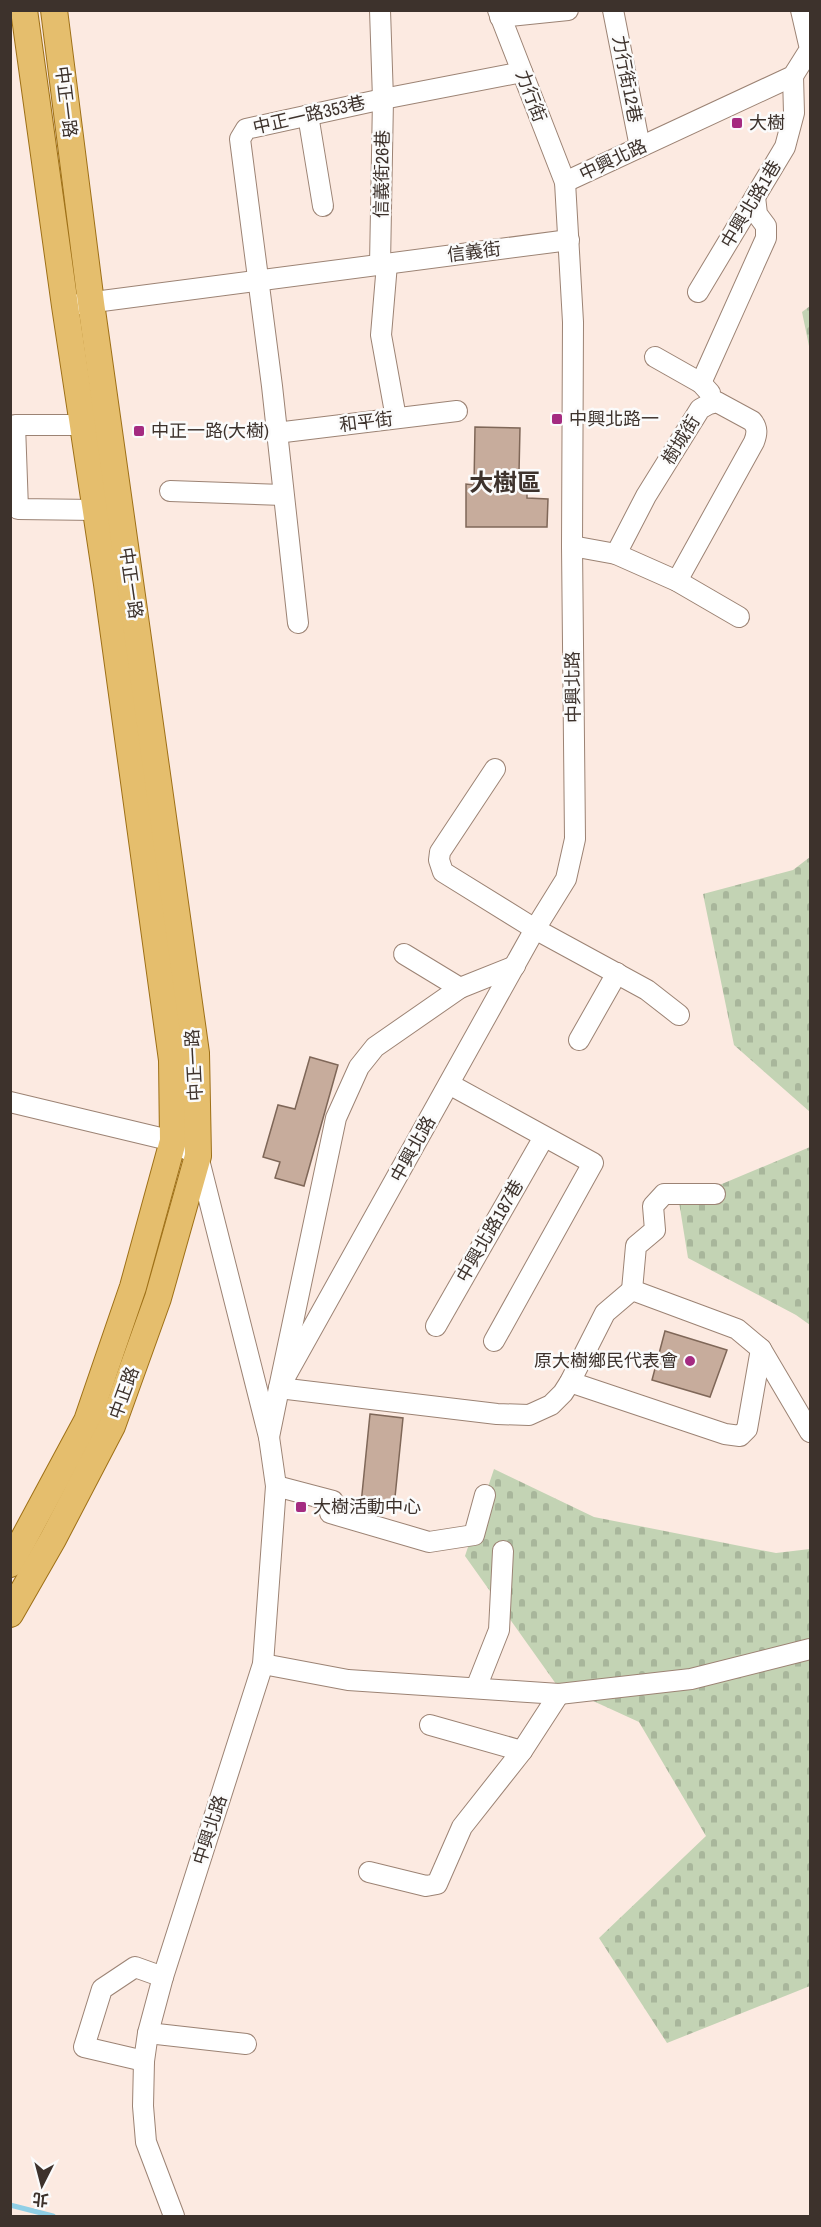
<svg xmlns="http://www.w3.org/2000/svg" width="821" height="2227" font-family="'Archivo Narrow','Noto Sans TC',sans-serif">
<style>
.cemetery{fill:url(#cemetery-stones)}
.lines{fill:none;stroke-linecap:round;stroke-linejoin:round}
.stream{stroke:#90cfe6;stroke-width:5}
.building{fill:#c7ac9c;stroke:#7f6758;stroke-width:1.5}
.minor-casing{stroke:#9c8374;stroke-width:22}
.major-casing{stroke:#9e7017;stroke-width:28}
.minor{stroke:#fff;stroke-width:20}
.major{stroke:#e5be6d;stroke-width:26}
.poi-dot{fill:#a42b81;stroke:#fbfbfb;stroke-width:2}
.labels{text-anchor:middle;stroke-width:5;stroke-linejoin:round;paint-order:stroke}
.street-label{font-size:18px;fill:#3d322c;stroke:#fbfbfb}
.poi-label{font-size:18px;fill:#3d322c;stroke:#fbfbfb;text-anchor:start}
.district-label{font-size:24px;font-weight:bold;fill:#3d322c;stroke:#fbfbfb}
</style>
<defs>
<pattern id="cemetery-stones" width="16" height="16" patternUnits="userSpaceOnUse" patternTransform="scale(1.5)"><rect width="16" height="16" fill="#c3d3b4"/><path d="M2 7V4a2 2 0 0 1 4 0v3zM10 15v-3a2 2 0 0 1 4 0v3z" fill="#a8b69b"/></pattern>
</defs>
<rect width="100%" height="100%" fill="#fceae1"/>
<g class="cemetery">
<path d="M810,306V351L802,312Z"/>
<path d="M810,857V1112L734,1045L703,894L793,870Z"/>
<path d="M810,1147V1325L796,1315L688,1258L679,1202Z"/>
<path d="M494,1469L594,1517L776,1553L810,1549V1986L667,2043L599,1938L706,1836L639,1722L556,1684L465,1556Z"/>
</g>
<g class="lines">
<path class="stream" d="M10,2205L53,2216"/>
</g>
<g class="building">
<path d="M475,427L520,428L519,473H527V498L548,499L547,527H466V484L474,485Z"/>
<path d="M310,1057L338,1065L304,1186L275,1178L280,1162L263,1157L278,1105L295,1109Z"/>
<path d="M665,1331L727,1350L710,1397L652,1380Z"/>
<path d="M370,1414L403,1418L394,1507L361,1504Z"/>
</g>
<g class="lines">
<g class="minor-casing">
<g id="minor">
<path d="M613,10L640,147"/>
<path d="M500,17L568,10"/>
<path d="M308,115L323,206"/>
<path d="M565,182L793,76L810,49L801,10"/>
<path d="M387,264L381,335L396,418"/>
<path d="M380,265L383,99L380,10"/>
<path d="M698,292L785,147L794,113L793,76"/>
<path d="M79,304L569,240"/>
<path d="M655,357L701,383L710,393"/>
<path d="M701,383L766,238V226L757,214L755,197"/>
<path d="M83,425H15L18,509L96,510"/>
<path d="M276,433L457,411"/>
<path d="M170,491L283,495"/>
<path d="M572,546L616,554L677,581L739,617"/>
<path d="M616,554L646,496L700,409L709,404L717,402L752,421C758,428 757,434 754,442L677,581"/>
<path d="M298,623L272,386L240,139L246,129L383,99L522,72"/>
<path d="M495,769L440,852L439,860L443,872L535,929L647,990L679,1015"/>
<path d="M404,954L460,988"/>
<path d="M515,966L460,988L375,1047L359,1067L336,1118L279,1388L497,1414L529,1415L551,1405L563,1393L570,1382L605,1313L632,1290L737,1329L761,1349L810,1432"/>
<path d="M579,1040L617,973"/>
<path d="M449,1084L593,1163L494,1341"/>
<path d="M10,1102L173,1141L198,1156L269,1437L276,1486L263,1664L163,1977L148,2033L144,2061L143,2106L146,2142L174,2216"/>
<path d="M632,1290L636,1246L655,1230L653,1206L664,1194H715"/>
<path d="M436,1326L544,1137"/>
<path d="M570,1382L725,1434L740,1436L747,1429L761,1349"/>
<path d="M269,1437L279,1388L535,929L566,879L575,839L572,546L573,322L565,182L498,10"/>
<path d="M276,1486L333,1501L330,1513L429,1542L474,1535L485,1495"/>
<path d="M263,1664L348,1680L559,1694L691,1679L810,1649"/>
<path d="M476,1688L499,1630L503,1551"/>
<path d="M430,1725L522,1751"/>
<path d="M369,1872L426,1886L437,1884L462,1827L522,1751L559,1694"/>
<path d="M148,2033L246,2044"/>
<path d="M144,2061L84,2047L102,1989L135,1967L163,1977"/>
</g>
</g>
<g class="major-casing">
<g id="major">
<path d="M10,1564L87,1421L133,1287L173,1141L172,1060L107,584L65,306L24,10"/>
<path d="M10,1614L53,1539L112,1426L158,1298L198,1156L196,1053L91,303L54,10"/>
</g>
</g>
<use href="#minor" class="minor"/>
<use href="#major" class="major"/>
</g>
<g class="poi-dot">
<rect x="731" y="117" width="12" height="12" rx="3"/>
<rect x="551" y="413" width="12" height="12" rx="3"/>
<rect x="133" y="425" width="12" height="12" rx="3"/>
<circle cx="690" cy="1361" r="6"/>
<rect x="295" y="1501" width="12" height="12" rx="3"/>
</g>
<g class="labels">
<g class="street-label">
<text transform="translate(627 79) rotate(79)" y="6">力行街12巷</text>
<text transform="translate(531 96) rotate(69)" y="6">力行街</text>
<text transform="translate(66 102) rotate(83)" y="6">中正一路</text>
<text transform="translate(309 115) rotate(-13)" y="6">中正一路353巷</text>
<text transform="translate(613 160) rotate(-25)" y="6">中興北路</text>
<text transform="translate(382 174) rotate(-89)" y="6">信義街26巷</text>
<text transform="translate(751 204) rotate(-59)" y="6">中興北路1巷</text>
<text transform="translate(474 252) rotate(-7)" y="6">信義街</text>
<text transform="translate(366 422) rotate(-7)" y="6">和平街</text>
<text transform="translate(681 440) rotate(-58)" y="6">樹城街</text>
<text transform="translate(131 583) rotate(82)" y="6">中正一路</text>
<text transform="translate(573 687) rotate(-91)" y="6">中興北路</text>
<text transform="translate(194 1065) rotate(-93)" y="6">中正一路</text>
<text transform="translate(413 1149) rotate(-61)" y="6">中興北路</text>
<text transform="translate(490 1231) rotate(-60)" y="6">中興北路187巷</text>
<text transform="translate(124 1393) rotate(-70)" y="6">中正路</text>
<text transform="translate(210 1830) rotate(-72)" y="6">中興北路</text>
</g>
<g class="poi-label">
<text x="749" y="129">大樹</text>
<text x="569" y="425">中興北路一</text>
<text x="151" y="437">中正一路(大樹)</text>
<text x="678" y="1367" text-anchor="end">原大樹鄉民代表會</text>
<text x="313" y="1513">大樹活動中心</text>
</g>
<g class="district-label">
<text x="505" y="491">大樹區</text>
</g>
</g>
<rect width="821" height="2227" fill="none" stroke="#3d322c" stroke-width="24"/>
<g transform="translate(42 2185) rotate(186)" stroke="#fbfbfb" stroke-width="4.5" paint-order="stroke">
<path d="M0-4.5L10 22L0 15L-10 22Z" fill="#3d322c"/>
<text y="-9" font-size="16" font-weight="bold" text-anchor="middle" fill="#3d322c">北</text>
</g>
</svg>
